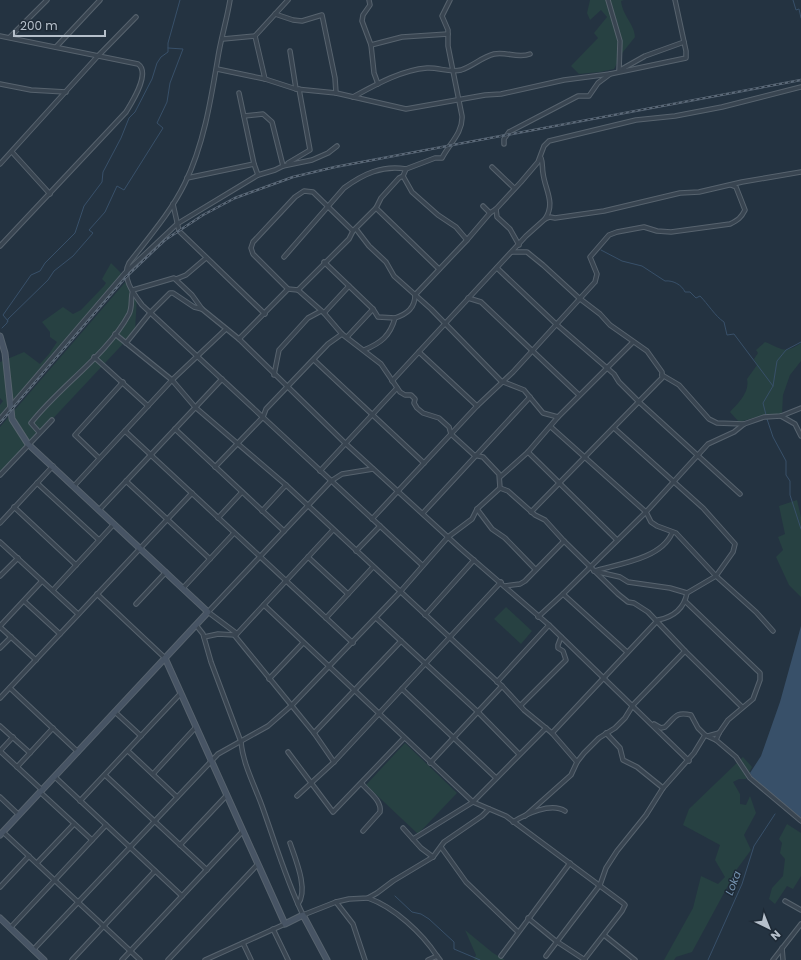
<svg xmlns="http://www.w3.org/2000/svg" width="801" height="960" font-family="Poppins,sans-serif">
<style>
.green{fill:#274142}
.water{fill:#385069}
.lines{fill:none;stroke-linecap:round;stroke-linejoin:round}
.stream{stroke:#385069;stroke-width:1}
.street-casing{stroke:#57636e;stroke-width:5.5}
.secondary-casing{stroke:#57636e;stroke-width:7}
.street{stroke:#394551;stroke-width:3.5}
.secondary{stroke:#475464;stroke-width:5}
.rail-casing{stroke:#5b6978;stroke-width:2.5}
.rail{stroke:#1e2a36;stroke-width:1;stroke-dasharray:3;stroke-linecap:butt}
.labels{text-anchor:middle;stroke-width:3;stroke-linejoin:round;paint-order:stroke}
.water-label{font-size:11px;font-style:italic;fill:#7492b0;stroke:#1e2a36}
</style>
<rect width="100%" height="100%" fill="#243341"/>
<g class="green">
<path d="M590,0H624L621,1C623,17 634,23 635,37L623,52L614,69L600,72L579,74L571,66L598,38L594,33L607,17L601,10L590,20L587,13Z"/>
<path d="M111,263L122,274L0,417V405L3,401L0,398V362L24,352L40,364L49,354L57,342L50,337V332L42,322L63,307L73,314L81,310L104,286L106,283L102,279Z"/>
<path d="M128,279L137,297L135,331L0,475V427Z"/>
<path d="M765,342C781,348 784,355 801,343V361L790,375L783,395L782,414H768L739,422L730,412C738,403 750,393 747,379L757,365L754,359L758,353L756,350Z"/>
<path d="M797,500L801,517V597L789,585L776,557L783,550L778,537L785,534L779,506Z"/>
<path d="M506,607L532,631L521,644L494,619Z"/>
<path d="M405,743L457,793L418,834L366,785Z"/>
<path d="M743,757L752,767L746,779H739L733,782L740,794V804L746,805L750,796L756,813L744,835L751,850L737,869L692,952L676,957L674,960H664L693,908L701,876L718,884L725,877L715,860L720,845L683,825L689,809Z"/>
<path d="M787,824L801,833V876L793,889L787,886L775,904L769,899L772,888L783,876L785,859L780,853L782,843L779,839Z"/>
<path d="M465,930L493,953L505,960H474L476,955Z"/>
</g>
<path class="water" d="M801,626V818L754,780L750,773L761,756L780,702Z"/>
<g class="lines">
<g class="stream">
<path d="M793,0L796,10L799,9L801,18"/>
<path d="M601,250L622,261L642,266L665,281C673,280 682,285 685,292H690L696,298L700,296C708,304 715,316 724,322L727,335L734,334L773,386"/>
<path d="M8,321L3,315L31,275L40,271L45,263L75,233L84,206L102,182L103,172L121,138L129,118L135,112L152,79L157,63L161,57L168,52V43L180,0"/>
<path d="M2,328L7,323L8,319L48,280L54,271L73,256L93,233L89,230L105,212L117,186L124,190L163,128L157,123L167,102L170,83L183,49L168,48"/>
<path d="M766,415L763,403L773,386L777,361L786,350L801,342"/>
<path d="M767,419L773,437L786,461V475L790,481V495L801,529"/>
<path d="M395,896L412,912L421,914L429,919L454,942V949L480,960"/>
<path d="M708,960L742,884L754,846L775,814"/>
</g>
<g class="street-casing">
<g id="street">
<path d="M230,0C227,19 221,38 218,57C211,99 204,144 185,183C171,212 149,237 129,263C121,277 133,293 142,305L422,565"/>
<path d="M369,0L370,5L363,15L362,21L371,45L374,73L378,84"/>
<path d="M608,0L620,41L619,71"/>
<path d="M275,14L293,20L302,21L322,15L335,78L336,93"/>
<path d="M0,36L138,64C151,73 132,102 126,112L0,246"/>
<path d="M255,36L265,79"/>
<path d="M10,37L47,0"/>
<path d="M223,39L255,36L288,0"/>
<path d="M371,45L402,37L448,34"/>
<path d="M56,47L100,0"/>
<path d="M290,51L296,89"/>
<path d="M217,69L265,79L296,89L336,93L406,109L485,95L501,94L564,80L610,74"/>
<path d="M622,69L645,56L684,42"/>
<path d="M0,84L31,90L66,92"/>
<path d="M239,93L254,164L258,175"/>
<path d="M353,97C375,85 401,70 427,68C438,67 449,73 461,70C473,66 482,57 494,54C506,51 518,59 530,54"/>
<path d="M244,116L263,114L272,122L283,166"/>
<path d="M504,144V139L509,132L578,96H589L598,83L610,74L686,58V51L675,0"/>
<path d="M12,152L50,194"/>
<path d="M541,158C543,163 542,168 543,173C545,190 556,203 545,219"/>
<path d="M288,163L310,150L299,89"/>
<path d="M0,164L97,57L136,17"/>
<path d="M492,167L514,188"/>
<path d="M403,176L412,192L438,215L456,227L467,240"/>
<path d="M187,178L254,164"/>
<path d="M173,204L179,231L265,314"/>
<path d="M483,206L490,213"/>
<path d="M376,208L439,269"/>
<path d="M496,209L497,217L510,229L519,245"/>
<path d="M356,229L369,246L386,262L394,276L431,309L501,381L524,390L543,413L558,417"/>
<path d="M512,252H527L543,265L579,298L600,314L610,325L647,351L662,372V378L658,382L531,512"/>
<path d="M284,257L344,188C363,174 382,165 406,169"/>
<path d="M324,262L373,309L378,317L395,318"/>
<path d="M497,268L556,324L614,374L619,382L638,401L740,494"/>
<path d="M176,279L186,275L206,258"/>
<path d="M298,290L349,239L353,231L376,208L381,198L399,178L403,176L406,169L435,158H442C449,144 463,133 462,116L448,46V30L442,16L450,0"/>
<path d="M468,298L481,302L579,395"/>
<path d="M324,313L349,286"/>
<path d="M115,334L172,380L195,407L286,485L502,686L524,710L552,733L577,762"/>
<path d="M347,337L373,309"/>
<path d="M239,339L288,289"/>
<path d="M126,343L150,313L170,293H173L194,307L202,309"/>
<path d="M364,350C381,343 390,336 395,318C407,314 415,308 415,295L467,240L490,213L496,209L521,182L538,162L544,146L549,141L636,120L675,116L722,107L801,87"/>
<path d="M419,352L477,406"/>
<path d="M94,357L148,406"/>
<path d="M314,360L424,463"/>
<path d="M274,375L279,350L308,318L321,311"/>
<path d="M662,375L679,385L709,419L717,423L744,424"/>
<path d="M392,381L526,236L545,219L550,217L555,218L604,211L680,193L699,192L742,182L801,172"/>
<path d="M781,416L795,424L801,436"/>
<path d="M0,419L125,273L177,224L258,175L275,170L283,166L312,160L328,153L337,146"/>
<path d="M551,427L646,512L651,522L657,526L676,533L716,576L756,612L773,631"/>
<path d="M175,429L284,531"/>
<path d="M125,431L353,643"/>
<path d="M39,432L31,423C60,386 107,355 129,314C133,306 130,298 133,290L174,278L192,295L202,309L239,339L345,443L461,549L549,625L689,761"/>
<path d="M528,452L617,540"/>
<path d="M99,458L75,435L123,382"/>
<path d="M215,467L263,417L266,409L328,344L342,334"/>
<path d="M320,471L397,388"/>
<path d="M0,475L52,420"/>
<path d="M500,477L528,452L558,417L633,342"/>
<path d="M126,481L210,559"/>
<path d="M37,483L99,540"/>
<path d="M74,486L172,380L226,329"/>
<path d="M500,488L508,491L535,515L545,520L564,541L618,594L628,602L634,603L648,612L685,651L742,707"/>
<path d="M14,507L76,565"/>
<path d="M100,509L222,379"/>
<path d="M477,509L492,529L505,538L535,569"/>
<path d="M262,511L286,485"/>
<path d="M423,513L530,397"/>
<path d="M218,518L242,492"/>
<path d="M372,519L477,406L513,372L595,282L597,274L590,257L609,235L617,232L644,227L657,231L671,232L730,224C738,220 741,218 745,210L736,187L731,185"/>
<path d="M0,523L53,466"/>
<path d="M333,530L235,636L314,733L334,762"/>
<path d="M0,542L78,614"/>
<path d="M356,551L380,526"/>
<path d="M308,557L348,594"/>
<path d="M594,571L620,577L628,582L670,588L687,593"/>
<path d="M594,571C618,564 661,559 672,533"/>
<path d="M0,576L18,558"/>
<path d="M505,586L520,584L525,581L564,541"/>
<path d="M183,588L234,533"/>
<path d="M53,590L114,524"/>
<path d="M97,594L165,658"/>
<path d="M563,594L627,652"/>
<path d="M24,601L60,634"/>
<path d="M686,602L760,673V680L753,699L728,720L719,733L716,740"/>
<path d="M136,604L166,572"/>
<path d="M264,605L473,802L506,816L623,903L625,905L622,911L584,960"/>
<path d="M425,615L474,560"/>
<path d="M538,617L563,594L646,512L708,444L734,432L744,424L764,417L781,416L801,408"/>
<path d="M326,618L373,567"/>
<path d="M376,618L478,712L519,754"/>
<path d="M196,625L203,634L211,662L241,742C243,764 254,784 262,806C275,842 286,880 303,915L336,902L349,899L368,898L377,893L393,881L433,857L444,842L482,816L489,809"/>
<path d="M0,626L42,581"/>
<path d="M0,627L36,660"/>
<path d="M236,633L208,612L331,481L342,474L373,469"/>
<path d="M204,637L218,634L235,635"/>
<path d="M0,648L11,637"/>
<path d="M269,679L303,643"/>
<path d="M497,682L549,625"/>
<path d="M10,688L78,752"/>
<path d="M402,689L495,777"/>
<path d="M0,698L192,493"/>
<path d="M521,705L566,660L563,651L558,648V645L561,637"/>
<path d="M115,712L141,736"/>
<path d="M654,724L661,728L665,727C675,718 675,711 691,715L698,728L705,735L716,740L736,757L750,778L801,821"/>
<path d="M0,726L30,753"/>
<path d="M314,733L401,641"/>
<path d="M552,733L658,620C673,617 684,609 687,593L716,576L733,552L735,544L703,508L614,428"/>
<path d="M606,733L620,748L623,760L637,767L663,788"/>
<path d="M708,736L719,733"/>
<path d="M0,751L42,790"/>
<path d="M0,751L13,737"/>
<path d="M128,751L177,797"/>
<path d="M288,752L333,812L404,738"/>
<path d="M430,763L502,686"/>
<path d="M17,767L53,728"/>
<path d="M153,774L196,727"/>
<path d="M105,775L207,870"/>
<path d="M55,777L182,896"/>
<path d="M362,784C369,792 382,801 380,812L363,831"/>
<path d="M40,792L92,840"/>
<path d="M297,796L334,762L501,582"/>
<path d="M0,797L19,815"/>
<path d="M80,801L181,693"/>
<path d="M525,816L571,775L577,762L584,753L599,738L615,728L625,718L633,705L685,651"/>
<path d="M513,822C526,814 551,802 565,811"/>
<path d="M403,828L421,848L433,857"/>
<path d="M3,832L140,960"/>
<path d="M413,839L473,802L546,728"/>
<path d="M290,843C295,858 309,890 298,904"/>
<path d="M180,845L227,795"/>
<path d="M441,847L466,882L518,932"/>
<path d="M37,863L74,824"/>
<path d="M0,887L29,856"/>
<path d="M368,898C394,907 422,933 437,956"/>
<path d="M785,901L801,910"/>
<path d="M336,902L353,924L365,960"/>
<path d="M528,918L556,941L585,960"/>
<path d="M10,928L106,825"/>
<path d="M273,929L288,960"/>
<path d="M604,935L635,960"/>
<path d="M243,943L251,960"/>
<path d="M782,948L783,960"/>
<path d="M33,950L218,754L268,726L292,705L400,592L448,537L472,519L477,509L500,488L499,474L483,457L474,455L451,434L449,427L439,418L423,413L417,408L414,403L415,399L411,395H405L400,392L381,364L342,334L324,313L298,290L288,289L253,254L251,248L253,242L295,197L304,191L313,192L353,231"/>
<path d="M501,956L570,863"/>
<path d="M546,956L600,885L606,868L617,851L646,815L663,788L694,753L705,735"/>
<path d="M72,960L155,871"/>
<path d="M122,960L243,831"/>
<path d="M168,960L258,864"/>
<path d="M205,960L285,924"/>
<path d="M428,960L437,956L440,960"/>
<path d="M773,960L801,924"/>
</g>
</g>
<g class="secondary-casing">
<g id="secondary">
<path d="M0,336L5,353L12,419L28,444L208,612L0,835"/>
<path d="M165,658L285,924L303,915L327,960"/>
<path d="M0,918L44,960"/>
</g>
</g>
<use href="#street" class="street"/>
<use href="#secondary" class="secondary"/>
<g class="rail-casing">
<path id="rail" d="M0,423L126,277L165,240L203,215L235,198L293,177L335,167L801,80"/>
</g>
<use href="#rail" class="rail"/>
</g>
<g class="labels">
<g class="water-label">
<text transform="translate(733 883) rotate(-69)" y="4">Loka</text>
</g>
</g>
<g transform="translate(769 928) rotate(137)" stroke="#1e2a36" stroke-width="3" paint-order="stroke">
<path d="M0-3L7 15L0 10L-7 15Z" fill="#b6c0cb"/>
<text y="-6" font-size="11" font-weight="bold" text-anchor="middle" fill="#b6c0cb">N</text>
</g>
<path d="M14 30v6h91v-6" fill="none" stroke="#b6c0cb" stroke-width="2"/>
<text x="20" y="30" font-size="12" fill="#b6c0cb" stroke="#1e2a36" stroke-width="3" paint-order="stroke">200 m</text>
</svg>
